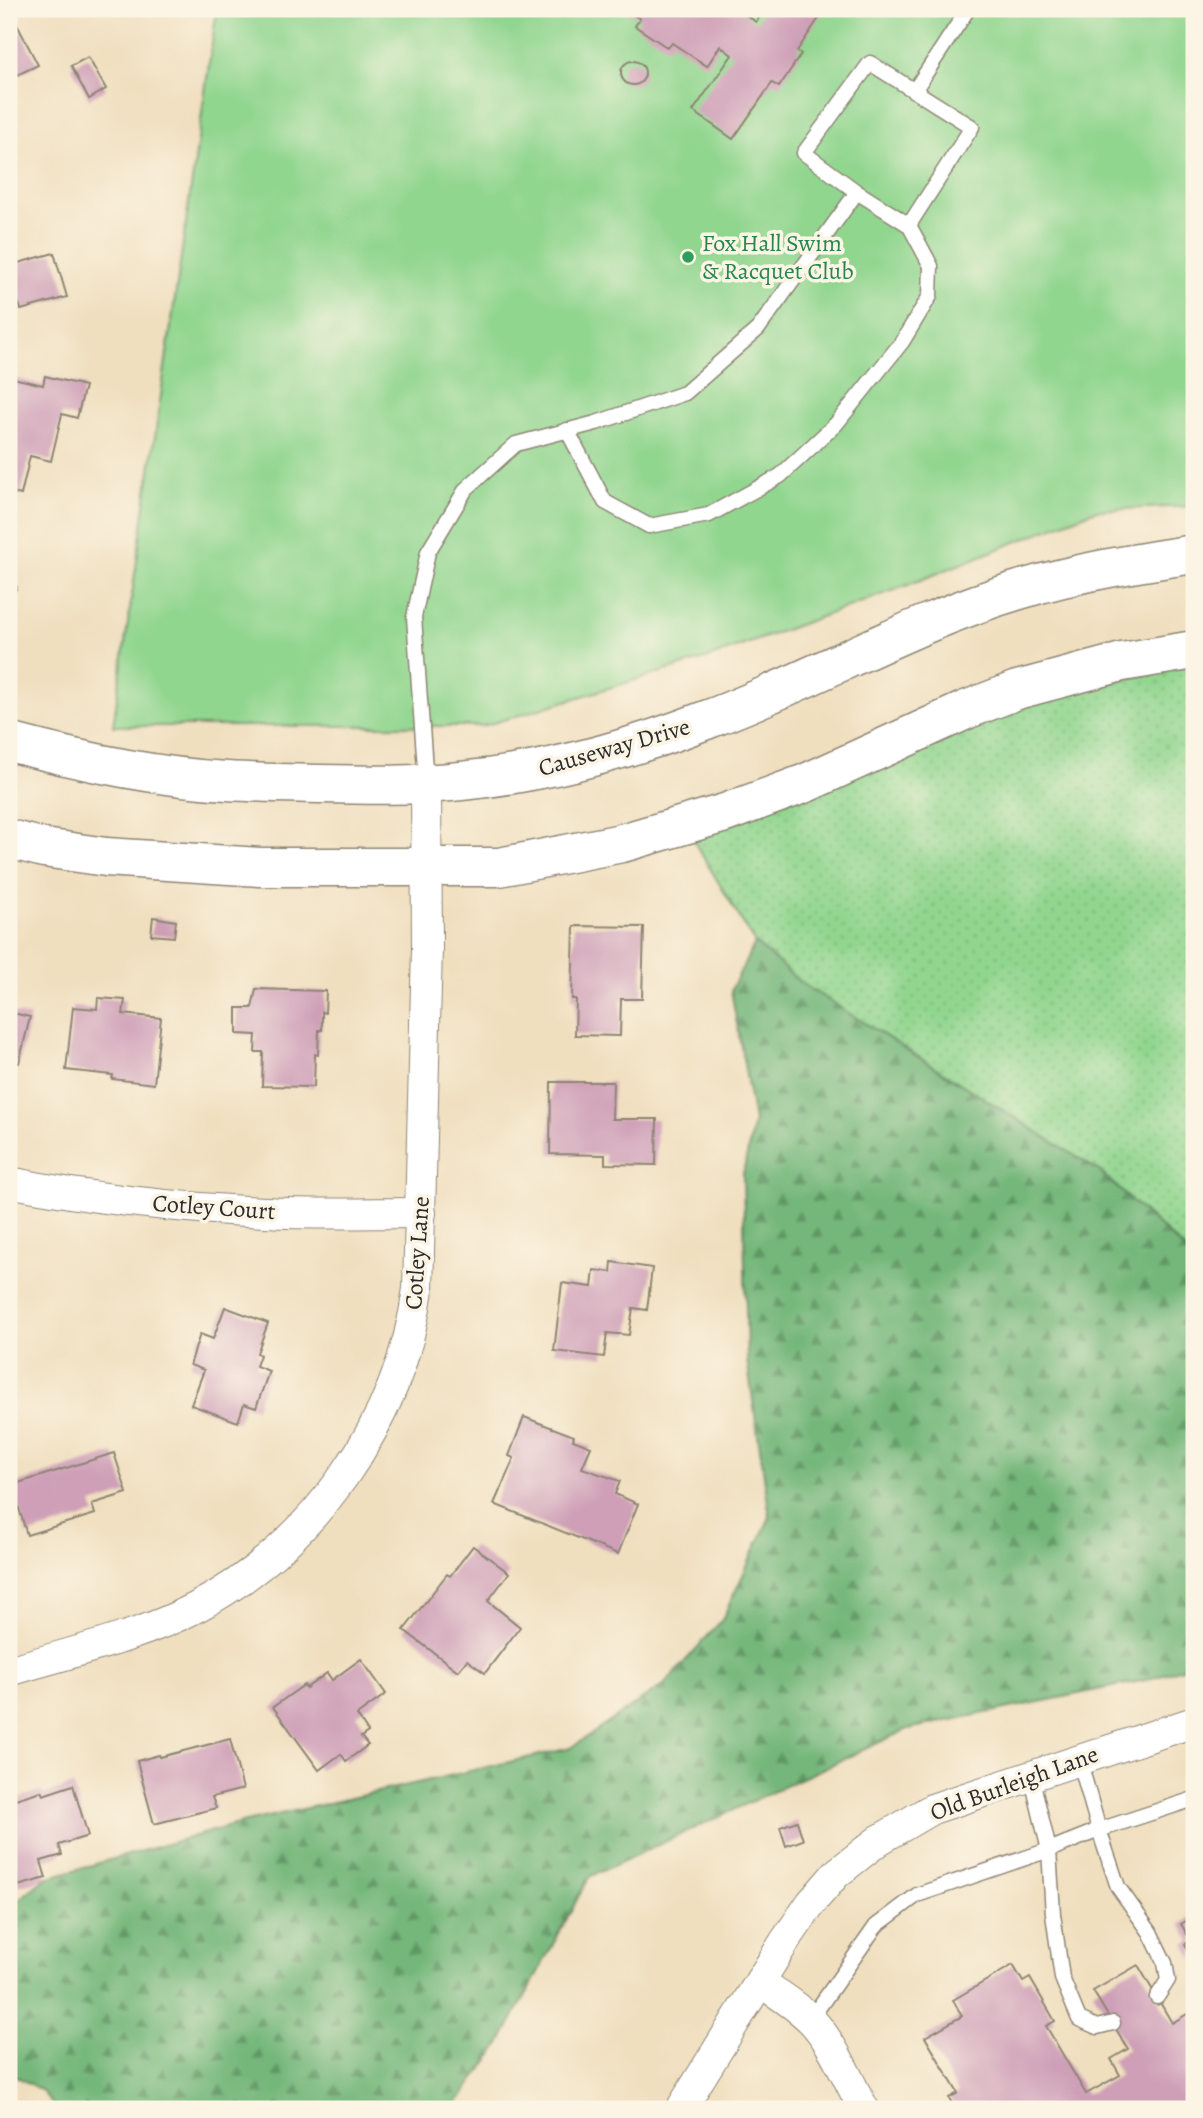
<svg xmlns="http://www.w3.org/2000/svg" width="1203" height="2118" font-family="Alegreya,serif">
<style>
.grass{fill:url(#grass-dots);stroke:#5e805d;stroke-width:2}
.forest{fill:url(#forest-firs);stroke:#507152;stroke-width:2}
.garden{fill:#91d68f;stroke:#5e805d;stroke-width:2}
.building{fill:#ce9fb7}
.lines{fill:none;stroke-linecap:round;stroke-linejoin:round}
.lane-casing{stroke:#8e8575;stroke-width:17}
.street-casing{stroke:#8e8575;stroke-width:32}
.secondary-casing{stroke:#8e8575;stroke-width:41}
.lane{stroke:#fff;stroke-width:14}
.street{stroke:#fff;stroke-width:30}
.secondary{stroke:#fff;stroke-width:38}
.leisure-dot{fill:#2e9e5b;stroke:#fcf5e5;stroke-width:2.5}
.labels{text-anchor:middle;stroke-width:7;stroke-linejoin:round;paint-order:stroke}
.leisure-label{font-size:24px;fill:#27864d;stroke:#fcf5e5;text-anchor:start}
.street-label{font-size:24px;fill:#2b2b2b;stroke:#fcf5e5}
</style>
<defs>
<pattern id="grass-dots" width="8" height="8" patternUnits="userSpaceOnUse" patternTransform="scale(1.75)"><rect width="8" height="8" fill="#91d68f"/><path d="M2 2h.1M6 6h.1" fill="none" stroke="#7db87c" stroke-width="1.8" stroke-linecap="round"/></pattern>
<pattern id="forest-firs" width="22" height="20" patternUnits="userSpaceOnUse" patternTransform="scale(1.75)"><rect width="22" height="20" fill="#74b77a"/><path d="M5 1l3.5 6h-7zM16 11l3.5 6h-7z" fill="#5f9564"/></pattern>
</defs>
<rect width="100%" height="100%" fill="#fcf5e5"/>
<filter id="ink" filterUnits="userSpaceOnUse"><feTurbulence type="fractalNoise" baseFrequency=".0143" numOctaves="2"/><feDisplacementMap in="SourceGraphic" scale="14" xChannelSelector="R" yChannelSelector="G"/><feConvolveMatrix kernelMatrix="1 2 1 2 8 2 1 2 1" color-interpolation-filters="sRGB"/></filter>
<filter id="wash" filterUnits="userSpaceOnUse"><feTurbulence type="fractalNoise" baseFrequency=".00686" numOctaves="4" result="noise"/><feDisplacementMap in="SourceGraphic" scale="28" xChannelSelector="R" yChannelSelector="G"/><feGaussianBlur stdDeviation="1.57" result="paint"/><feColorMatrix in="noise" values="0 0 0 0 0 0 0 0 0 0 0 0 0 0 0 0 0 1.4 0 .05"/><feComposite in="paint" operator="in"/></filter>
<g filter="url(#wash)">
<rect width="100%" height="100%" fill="#f0dfbf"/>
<path class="grass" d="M1194,664V1258L1099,1171L801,983L755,943L693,840L1017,703Z"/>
<path class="forest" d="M755,943L801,983L1099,1171L1194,1258V1664L1146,1680L908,1729L589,1877L498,2047L453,2109H56L42,2091L9,2072V1907L46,1878L241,1823L571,1748L665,1684L722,1620L770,1517L747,1360L743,1174L754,1121L731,990Z"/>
<path class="garden" d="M217,9H1194V506L1096,510L903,587L705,659L483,726H113Z"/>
<g id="blocks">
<g class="building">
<path d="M9,9L38,65L9,79Z"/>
<path d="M624,9H749L745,14L756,22L765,9H825L797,51L801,54L779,87L772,83L733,139L693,111L732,55L720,46L707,66L672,43L668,48L635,26L640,19Z"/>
<path d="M88,57L106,89L89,99L71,66Z"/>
<circle cx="633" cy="73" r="12"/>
<path d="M9,234L18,263L54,253L67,297L21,310L19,304L9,306Z"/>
<path d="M45,376L85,386L77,418L62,414L51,461L30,456L21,495L9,492V377L43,385Z"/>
<path d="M9,582L17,587L9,602Z"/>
<path d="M153,917L176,921L174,937L151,935Z"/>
<path d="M574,926L644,927L642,999H621L620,1036L575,1035L576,999H572Z"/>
<path d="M256,989L326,991L325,1013L322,1012V1030H319L318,1055L315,1054L314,1087L262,1086L263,1052H255L256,1035L237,1034V1008H252Z"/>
<path d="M98,998L125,1000L123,1014L161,1018L154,1084L112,1079L113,1075L66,1070L73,1007L97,1009Z"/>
<path d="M9,1012L30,1017L19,1063L9,1060Z"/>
<path d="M551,1082H613L612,1119H657L656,1165L605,1164V1155L550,1154Z"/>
<path d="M612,1262L652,1268L647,1310L633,1308L629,1335L607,1333L604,1357L554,1351L562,1283L592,1287L594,1270L611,1272Z"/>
<path d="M225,1307L268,1323L257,1353L260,1355L256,1366L269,1371L256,1408L244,1404L238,1422L191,1405L204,1370L190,1365L200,1334L213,1339Z"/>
<path d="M524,1417L574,1436L573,1440L591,1447L582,1468L620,1481L615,1494L638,1504L618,1554L494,1504L514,1458L509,1456Z"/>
<path d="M114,1453L127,1493L92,1504L95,1514L27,1535L12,1485Z"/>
<path d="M473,1546L509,1573L488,1601L520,1627L485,1673L467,1660L458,1671L404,1630L447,1574L450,1576Z"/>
<path d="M361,1659L386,1694L357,1715L368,1732L361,1737L368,1745L346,1761L341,1754L319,1770L273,1707L304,1685L306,1688L327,1673L332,1680Z"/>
<path d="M230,1739L243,1789L212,1797L216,1808L154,1824L137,1761L159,1755L160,1757Z"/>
<path d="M73,1785L88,1836L59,1845L62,1855L41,1861L46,1878L18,1886L13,1870L9,1872V1801L41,1791L43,1795Z"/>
<path d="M797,1821L803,1840L786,1846L780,1827Z"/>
<path d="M1194,1916V1960L1185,1944L1191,1941L1181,1924Z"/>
<path d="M1013,1965L1023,1982L1030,1978L1055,2021L1046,2026L1086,2094L1120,2075L1111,2059L1128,2049L1093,1991L1138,1965L1172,2023L1189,2013L1194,2021V2109H955L949,2098L958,2093L925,2037L962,2016L953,2000Z"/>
</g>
</g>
</g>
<g filter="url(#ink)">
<use href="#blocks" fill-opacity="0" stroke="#8e8575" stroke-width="2"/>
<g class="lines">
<g class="lane-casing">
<g id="lane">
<path d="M914,91L968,9"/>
<path d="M567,430L605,502L649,526L709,515L780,476L836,424L902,342L930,296L931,266L909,225"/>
<path d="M426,782L414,617L428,552L466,489L516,444L596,423L685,393L758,329L857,192L804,153L870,63L972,127L909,225L857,192"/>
<path d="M1079,1759L1099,1830L1118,1887L1150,1932L1165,1963L1168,1980L1157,1997"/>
<path d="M1031,1775L1049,1850L1053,1914L1062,1978L1079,2019L1097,2027L1113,2023"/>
<path d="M810,2020L876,1926L917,1895L1049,1850L1099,1830L1194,1799"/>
</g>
</g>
<g class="street-casing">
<g id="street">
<path d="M9,1182C93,1199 179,1208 265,1212C316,1215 369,1213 421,1213"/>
<path d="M9,1671C71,1652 137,1638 195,1608C314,1545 400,1423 418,1289L427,949L426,784"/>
<path d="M760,1982C778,1994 798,2006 813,2022C835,2046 848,2081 864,2109"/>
<path d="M681,2109L785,1941L811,1903L836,1874L879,1840L932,1809L1194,1722"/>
</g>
</g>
<g class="secondary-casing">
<g id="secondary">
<path d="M9,742C80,761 153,777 227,781C258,783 289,783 320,784C367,785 414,786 461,781C545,773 628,750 706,720C812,681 911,622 1019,590C1077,572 1135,563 1194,554"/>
<path d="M9,839L44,848L106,857L260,867H499L622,843L725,813L806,783L966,710L1017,690L1122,662L1194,650"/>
</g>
</g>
<use href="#lane" class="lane"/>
<use href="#street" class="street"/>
<use href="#secondary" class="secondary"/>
</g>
</g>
<circle class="leisure-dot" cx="688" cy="257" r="7"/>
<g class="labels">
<g class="leisure-label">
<text x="702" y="251">Fox Hall Swim<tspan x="702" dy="28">&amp; Racquet Club</tspan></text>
</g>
<g class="street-label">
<text transform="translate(614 747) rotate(-16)" y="8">Causeway Drive</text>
<text transform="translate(214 1207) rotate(4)" y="8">Cotley Court</text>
<text transform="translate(417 1253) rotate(-86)" y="8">Cotley Lane</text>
<text transform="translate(1014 1783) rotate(-20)" y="8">Old Burleigh Lane</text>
</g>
</g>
<rect width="1203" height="2118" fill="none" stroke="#fcf5e5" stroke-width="35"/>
</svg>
